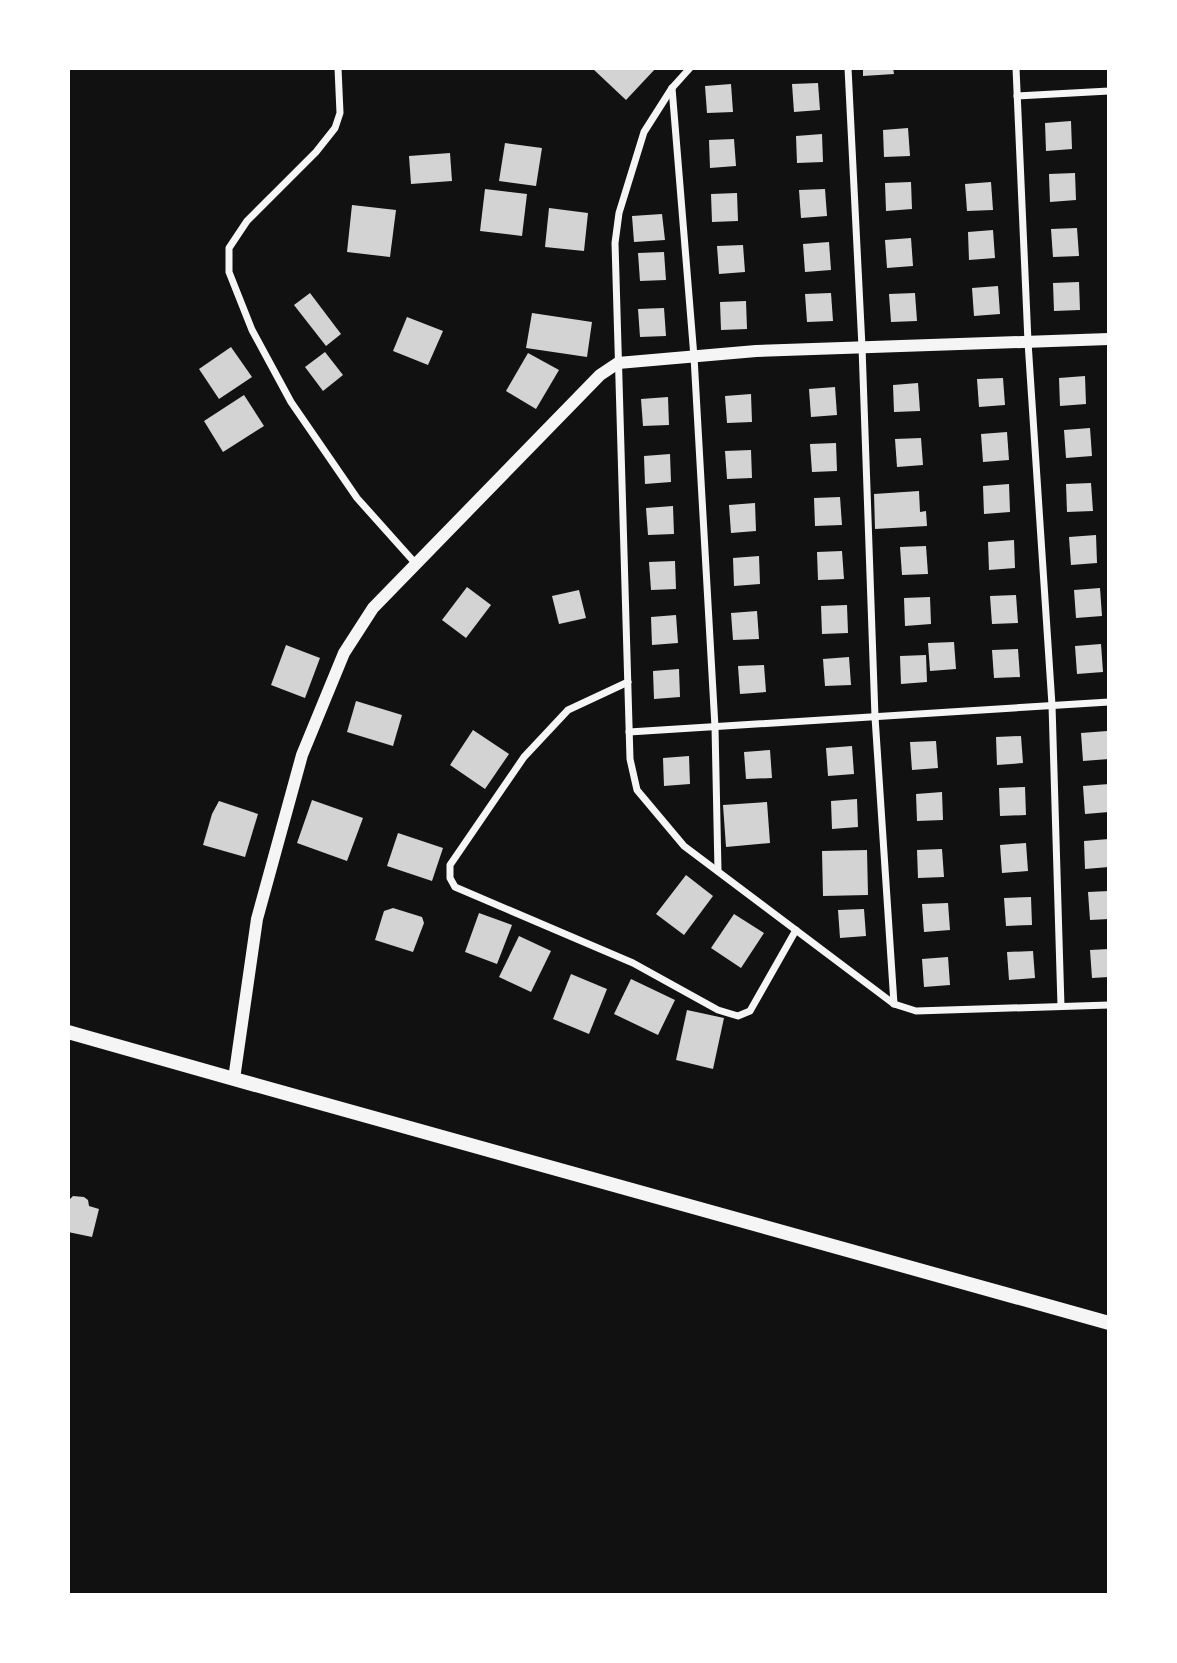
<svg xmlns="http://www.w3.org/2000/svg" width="1177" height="1663" font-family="'Source Sans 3',sans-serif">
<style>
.building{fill:#d3d3d3}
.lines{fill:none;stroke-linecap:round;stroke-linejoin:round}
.minor{stroke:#f5f5f5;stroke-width:7}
.tertiary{stroke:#f5f5f5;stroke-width:12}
.secondary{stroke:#f5f5f5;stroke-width:14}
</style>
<rect width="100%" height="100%" fill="#111"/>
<g class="building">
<path d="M592,68H656L626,100Z"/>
<path d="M863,68H893L894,74L863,76Z"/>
<path d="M818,83L820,110L794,112L792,84Z"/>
<path d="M731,84L733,112L707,113L705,86Z"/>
<path d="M1071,121L1072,149L1046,151L1045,123Z"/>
<path d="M908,128L910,156L884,157L883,130Z"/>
<path d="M822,134L823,162L797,163L796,136Z"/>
<path d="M734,139L736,166L710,168L709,140Z"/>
<path d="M505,143L542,148L536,186L499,181Z"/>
<path d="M450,153L452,181L411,184L409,156Z"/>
<path d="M1075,173L1076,200L1050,202L1049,174Z"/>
<path d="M911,182L912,209L886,211L885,183Z"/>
<path d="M991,182L993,210L967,211L965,184Z"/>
<path d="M485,189L527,194L522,236L480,231Z"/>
<path d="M825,189L827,216L801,218L799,190Z"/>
<path d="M737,193L738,221L712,222L711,194Z"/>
<path d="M352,205L396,210L390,257L347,252Z"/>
<path d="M549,208L588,213L584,251L545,247Z"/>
<path d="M662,214L665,240L634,242L632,216Z"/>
<path d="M1077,228L1079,256L1053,257L1051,229Z"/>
<path d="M993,230L995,258L969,260L968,232Z"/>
<path d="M911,238L913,266L887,268L885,240Z"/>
<path d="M829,242L831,270L805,272L803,244Z"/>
<path d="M743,245L745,272L719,274L717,246Z"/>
<path d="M664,252L666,280L640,281L638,253Z"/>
<path d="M1079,282L1080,310L1054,311L1053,283Z"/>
<path d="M998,286L1000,314L974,316L972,288Z"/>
<path d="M310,293L341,334L326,346L294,305Z"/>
<path d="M831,293L833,321L807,322L805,294Z"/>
<path d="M915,293L917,321L891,322L889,294Z"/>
<path d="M746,301L747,329L721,330L720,302Z"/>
<path d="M664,308L666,336L640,337L638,309Z"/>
<path d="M532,313L592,322L587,357L526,348Z"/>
<path d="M407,317L443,331L428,365L393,351Z"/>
<path d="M231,347L252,377L219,399L199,369Z"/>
<path d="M325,352L343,375L323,391L305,367Z"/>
<path d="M528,353L559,370L536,409L506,391Z"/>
<path d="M1085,376L1086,404L1060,406L1059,378Z"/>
<path d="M1003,378L1005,405L979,407L977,379Z"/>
<path d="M918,383L920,411L894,412L893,385Z"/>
<path d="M835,387L837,415L811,417L809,389Z"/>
<path d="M751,394L752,422L727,423L725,396Z"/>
<path d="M244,395L264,426L223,452L204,421Z"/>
<path d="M668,397L669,425L643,426L641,399Z"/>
<path d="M1090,428L1092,456L1066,458L1064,430Z"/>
<path d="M1007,432L1009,460L983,462L981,434Z"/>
<path d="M921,438L923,465L897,467L895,439Z"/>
<path d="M836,443L837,471L812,472L810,444Z"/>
<path d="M751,450L752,478L727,479L725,451Z"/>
<path d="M670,454L671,482L645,484L644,456Z"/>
<path d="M1091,483L1093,511L1067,512L1066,484Z"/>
<path d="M1009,484L1010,512L984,514L983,486Z"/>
<path d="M919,491L920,512L926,511L927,526L875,529L874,494Z"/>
<path d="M840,497L842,525L815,526L814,498Z"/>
<path d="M755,503L756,531L731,533L729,505Z"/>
<path d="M673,506L674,534L648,535L646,508Z"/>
<path d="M1096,535L1097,563L1071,565L1069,537Z"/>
<path d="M1014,540L1015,568L989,570L988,542Z"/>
<path d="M926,546L928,574L902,575L900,547Z"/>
<path d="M842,551L844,579L818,580L817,552Z"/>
<path d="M759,556L760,584L734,586L733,558Z"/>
<path d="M675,561L676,589L651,590L649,562Z"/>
<path d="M467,587L491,605L466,638L442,620Z"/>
<path d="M1100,588L1102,616L1076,618L1074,590Z"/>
<path d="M579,590L586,618L559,624L552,596Z"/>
<path d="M1016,595L1018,623L992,624L990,596Z"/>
<path d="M930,597L931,624L905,626L904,598Z"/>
<path d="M847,605L848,633L822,634L821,606Z"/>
<path d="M757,611L759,639L733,640L731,613Z"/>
<path d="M676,615L678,643L652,645L651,617Z"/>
<path d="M954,642L956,669L930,671L928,643Z"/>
<path d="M1101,644L1103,672L1077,674L1075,646Z"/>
<path d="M286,645L320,658L305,698L271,685Z"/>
<path d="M1018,649L1020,677L994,678L992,650Z"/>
<path d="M926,655L927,682L901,684L900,656Z"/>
<path d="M849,657L851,685L825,686L823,659Z"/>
<path d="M764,665L766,692L740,694L738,666Z"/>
<path d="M679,669L680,697L654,699L653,671Z"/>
<path d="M356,701L402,715L393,746L347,732Z"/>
<path d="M473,730L509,754L485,789L450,765Z"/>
<path d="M1107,731L1109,759L1083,761L1081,733Z"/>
<path d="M1021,736L1023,763L997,765L996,737Z"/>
<path d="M936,741L938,768L912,770L910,742Z"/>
<path d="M852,746L854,774L828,776L826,748Z"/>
<path d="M770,750L772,778L746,779L744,752Z"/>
<path d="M689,756L690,784L664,786L663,758Z"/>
<path d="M1109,784V812L1085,814L1083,786Z"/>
<path d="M1025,787L1026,815L1000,816L999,788Z"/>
<path d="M942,792L943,820L917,821L916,794Z"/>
<path d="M857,799L858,827L832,829L831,801Z"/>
<path d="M312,800L363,818L347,861L297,843Z"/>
<path d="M219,801L258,814L245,857L203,845L212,814Z"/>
<path d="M767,802L770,843L726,847L723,805Z"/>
<path d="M398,833L443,848L432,881L387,866Z"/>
<path d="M1109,839V867L1085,869L1084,841Z"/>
<path d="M1026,843L1028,871L1002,873L1000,845Z"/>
<path d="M942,849L944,877L918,878L917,850Z"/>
<path d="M867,850L868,895L823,896L822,851Z"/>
<path d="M686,875L713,896L684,935L656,914Z"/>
<path d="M1109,891V919L1090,920L1088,892Z"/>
<path d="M1031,897L1032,925L1006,926L1004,898Z"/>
<path d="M948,903L950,930L924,932L922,904Z"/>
<path d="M393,908L422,917L424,923L413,952L375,940L384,911Z"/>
<path d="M864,909L866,936L840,938L838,910Z"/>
<path d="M479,913L512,925L497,964L465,952Z"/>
<path d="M734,914L764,933L741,968L711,948Z"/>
<path d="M519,936L551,951L531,992L499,977Z"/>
<path d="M1109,949V977L1092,978L1090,950Z"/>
<path d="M1033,951L1035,978L1009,980L1007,952Z"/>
<path d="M948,957L950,985L924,987L922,959Z"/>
<path d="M571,974L607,989L589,1034L553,1019Z"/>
<path d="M631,979L675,1000L658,1035L614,1014Z"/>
<path d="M687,1010L724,1018L713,1069L676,1060Z"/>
<path d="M73,1196L84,1197L88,1200L89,1206L99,1209L92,1237L68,1232V1201Z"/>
</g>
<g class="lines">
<g class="minor">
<path d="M338,68L340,113L335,128L316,152L247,221L229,248V272L252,330L291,402L357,498L416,564"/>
<path d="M690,68L672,88L644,132L619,213L615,243L630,759L637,790L684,846L894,1004L916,1011L1109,1005"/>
<path d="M848,68L862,347L875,717L894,1004"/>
<path d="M1016,68L1028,342L1052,705L1061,1006"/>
<path d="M672,88L694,357L715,727L718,871"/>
<path d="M1017,96L1109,91"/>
<path d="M628,682L568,710L524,757L450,865V878L455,887L633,963L718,1010L738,1016L750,1011L796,930"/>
<path d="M629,732L1109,702"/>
</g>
<path class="tertiary" d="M234,1079L257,919L302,755L344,653L373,608L600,375L618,363L756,351L1109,339"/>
<path class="secondary" d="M68,1032L234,1079L1109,1323"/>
</g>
<rect width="1177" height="1663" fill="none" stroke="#ffffff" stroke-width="140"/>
</svg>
